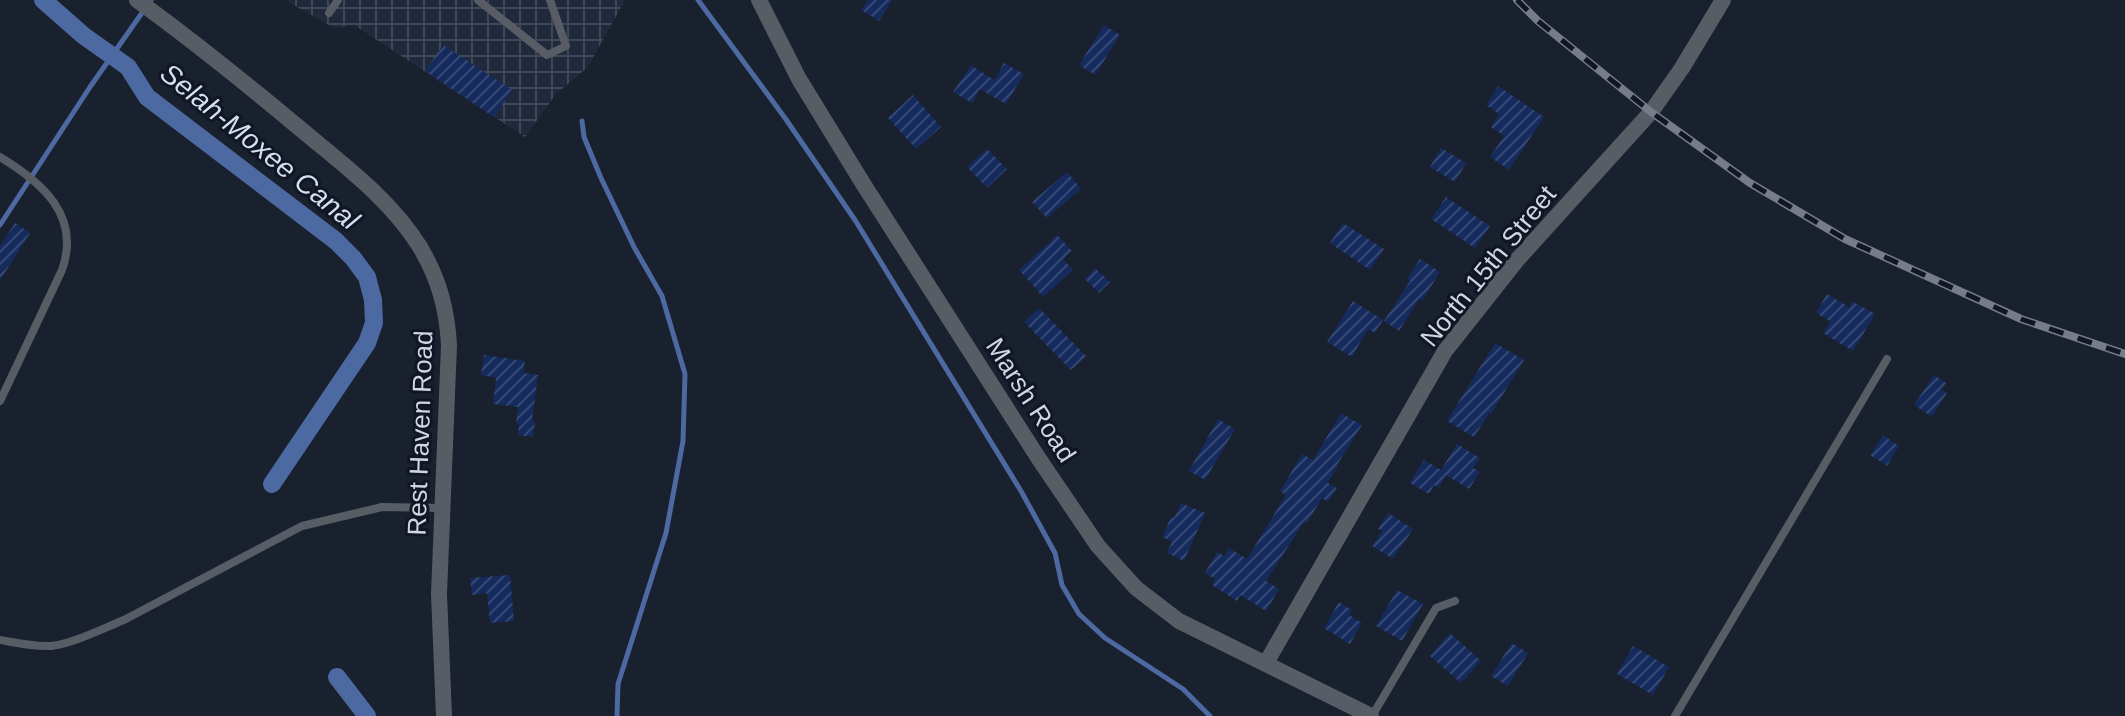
<svg xmlns="http://www.w3.org/2000/svg" width="2125" height="716" font-family="Arial,sans-serif">
<style>
.industrial{fill:url(#industrial-grid)}
.lines{fill:none;stroke-linecap:round;stroke-linejoin:round}
.stream{stroke:#4d69a1;stroke-width:5}
.canal{stroke:#4d69a1;stroke-width:18}
.building{fill:url(#building-hatch)}
.lane{stroke:#585c64;stroke-width:8}
.street{stroke:#585c64;stroke-width:16}
.rail-casing{stroke:#767c88;stroke-width:8}
.rail{stroke:#101624;stroke-width:5;stroke-dasharray:15;stroke-linecap:butt}
.labels{text-anchor:middle;stroke-width:6;stroke-linejoin:round;paint-order:stroke}
.street-label{font-size:26px;fill:#d1d6df;stroke:#101624}
.water-label{font-size:28px;font-style:italic;fill:#d6dff0;stroke:#101624}
</style>
<defs>
<pattern id="industrial-grid" width="8" height="8" patternUnits="userSpaceOnUse" patternTransform="scale(2)"><rect width="8" height="8" fill="#202a3c"/><path d="M0 4h8M4 0v8" fill="none" stroke="#3f4858"/></pattern>
<pattern id="building-hatch" width="6" height="6" patternUnits="userSpaceOnUse" patternTransform="scale(2)"><rect width="6" height="6" fill="#152b5e"/><path d="M-1 1l2-2M0 6l6-6M5 7l2-2" fill="none" stroke="#364975"/></pattern>
</defs>
<rect width="100%" height="100%" fill="#19202e"/>
<path class="industrial" d="M285,0H625L588,67L556,94L525,137L354,25L334,28Z"/>
<g class="lines">
<g class="stream">
<path d="M698,0L785,118L855,220L1021,491L1055,553L1062,585L1079,614L1105,638L1183,689L1210,716"/>
<path d="M582,121L584,137L601,178L634,247L662,296L685,374L683,441L666,533L618,684L617,716"/>
<path d="M0,225L90,87L151,0"/>
</g>
<g class="canal">
<path d="M43,0L84,36L128,67L147,97L336,241L353,258L367,277L373,300L374,323L367,343L272,484"/>
<path d="M337,677L367,716"/>
</g>
</g>
<g class="building">
<path d="M868,0H892L879,21L861,10Z"/>
<path d="M1104,25L1120,35L1095,75L1079,65Z"/>
<path d="M443,45L512,90L494,117L425,71Z"/>
<path d="M1004,63L1024,74L1006,104L980,89L972,103L953,92L971,65L994,80Z"/>
<path d="M1498,86L1544,117L1509,170L1490,157L1504,136L1491,127L1499,114L1486,105Z"/>
<path d="M913,95L941,127L916,149L888,118Z"/>
<path d="M1441,148L1466,163L1455,182L1430,167Z"/>
<path d="M987,149L1007,169L987,188L967,167Z"/>
<path d="M1067,172L1081,189L1047,218L1032,202Z"/>
<path d="M1446,197L1490,226L1475,248L1431,219Z"/>
<path d="M15,223L30,233L0,280V246Z"/>
<path d="M1343,223L1384,249L1370,270L1330,243Z"/>
<path d="M1057,235L1072,251L1063,259L1073,270L1043,297L1019,270Z"/>
<path d="M1420,259L1440,272L1422,301L1419,299L1399,331L1384,321L1410,281L1407,279Z"/>
<path d="M1095,268L1110,282L1099,293L1085,279Z"/>
<path d="M1827,294L1849,307L1852,301L1875,314L1853,351L1823,333L1830,321L1816,313Z"/>
<path d="M1353,301L1383,320L1375,333L1368,329L1352,357L1327,342Z"/>
<path d="M1039,308L1086,356L1071,370L1024,322Z"/>
<path d="M1495,343L1524,360L1491,414L1489,413L1474,437L1447,421Z"/>
<path d="M484,355L525,361L523,373L538,375L532,421H535L533,437L518,435L519,424L516,423L518,407L493,404L496,378L481,375Z"/>
<path d="M1934,375L1946,383L1941,390L1947,393L1932,417L1914,405Z"/>
<path d="M1341,413L1362,425L1337,465L1338,466L1328,483L1337,488L1328,502L1322,498L1307,523L1304,522L1266,581L1279,589L1266,611L1240,595L1237,601L1212,585L1215,579L1205,573L1217,552L1224,556L1229,548L1247,559L1286,495L1280,491L1302,454L1313,460Z"/>
<path d="M1218,419L1235,429L1205,480L1189,471Z"/>
<path d="M1883,435L1899,446L1887,466L1870,455Z"/>
<path d="M1457,444L1480,458L1473,468L1480,472L1469,489L1446,475L1439,488L1434,485L1429,494L1410,483L1424,460L1441,470Z"/>
<path d="M1181,503L1205,513L1184,561L1167,553L1172,542L1162,537L1171,517L1174,518Z"/>
<path d="M1388,513L1413,529L1393,559L1372,546L1382,531L1378,529Z"/>
<path d="M510,575L514,621L490,623L487,593L472,595L470,578Z"/>
<path d="M1397,590L1423,604L1402,641L1376,626Z"/>
<path d="M1339,602L1352,610L1349,615L1362,623L1350,644L1324,628Z"/>
<path d="M1450,633L1481,661L1461,683L1430,656Z"/>
<path d="M1512,643L1528,653L1508,686L1491,676Z"/>
<path d="M1633,646L1669,667L1653,695L1617,674Z"/>
</g>
<g class="lines">
<g class="lane">
<path d="M478,0L547,55L566,46L550,0"/>
<path d="M329,13L338,0"/>
<path d="M0,157C43,183 81,216 62,270L0,401"/>
<path d="M0,640C17,643 34,647 51,646C72,644 104,628 124,620L302,526L382,507L443,508"/>
<path d="M1372,716L1436,608L1455,601"/>
<path d="M1675,716L1887,359"/>
</g>
<g class="street">
<path d="M137,0C196,43 253,89 309,136C349,169 392,202 420,247C439,279 447,309 449,345L439,594L444,716"/>
<path d="M759,0L799,79L862,182L1039,459L1098,546L1136,588L1179,621L1371,716"/>
<path d="M1266,663L1445,351L1517,260L1651,112L1682,68L1723,0"/>
</g>
<g class="rail-casing">
<path id="rail" d="M1517,0L1538,21L1651,112L1750,183L1845,239L2021,319L2125,354"/>
</g>
<use href="#rail" class="rail"/>
</g>
<g class="labels">
<g class="street-label">
<text transform="translate(1488 266) rotate(-51)" y="9">North 15th Street</text>
<text transform="translate(1031 400) rotate(57)" y="9">Marsh Road</text>
<text transform="translate(420 433) rotate(-88)" y="9">Rest Haven Road</text>
</g>
<g class="water-label">
<text transform="translate(260 146) rotate(39)" y="10">Selah-Moxee Canal</text>
</g>
</g>
</svg>
